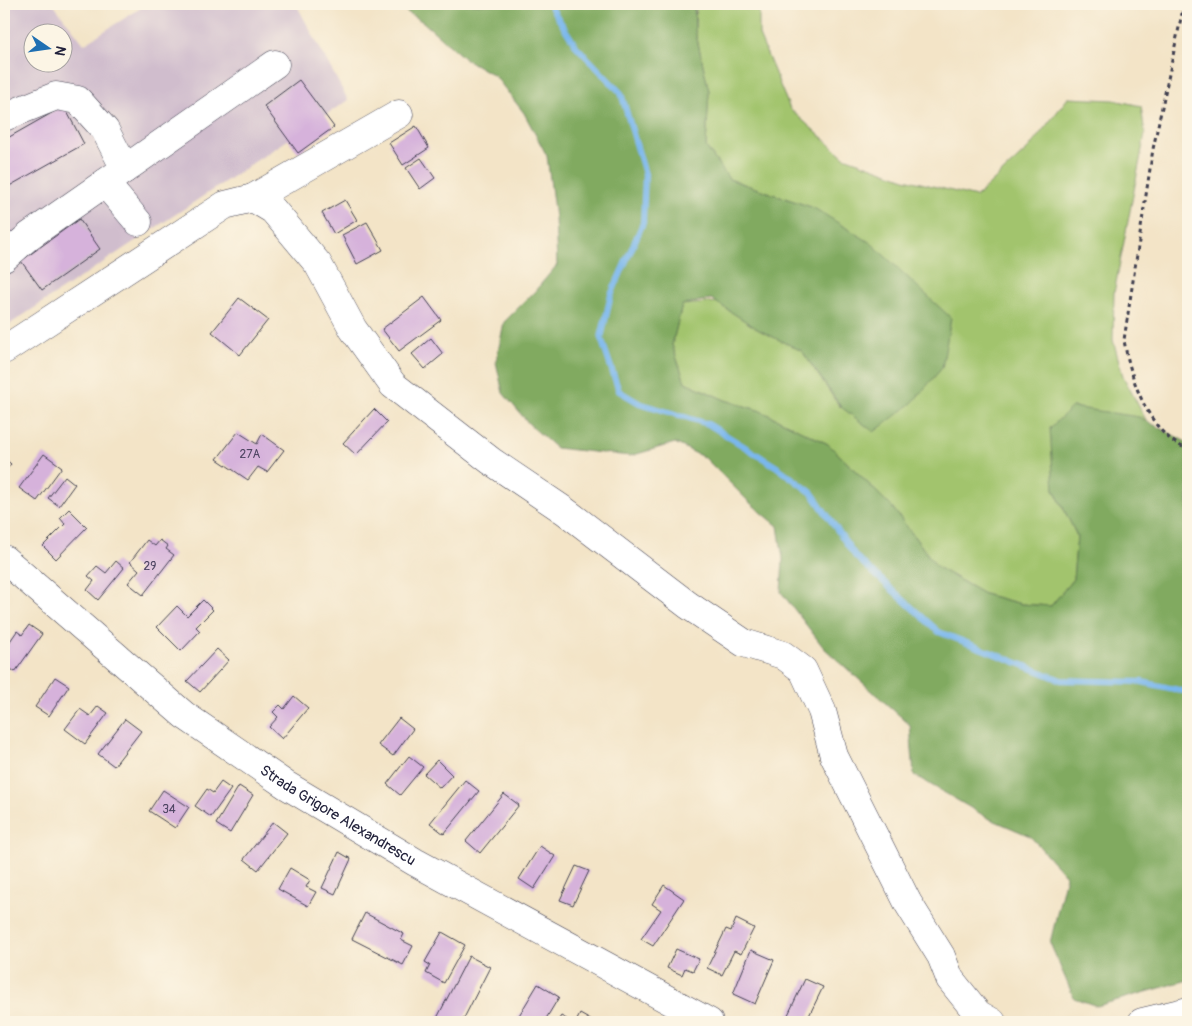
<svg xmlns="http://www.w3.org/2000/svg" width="1192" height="1026" font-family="Pangolin,sans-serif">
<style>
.industrial{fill:#d0bdcd;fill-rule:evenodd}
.green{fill:#a2c46d;stroke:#627354}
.forest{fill:#81aa60;stroke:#52664e}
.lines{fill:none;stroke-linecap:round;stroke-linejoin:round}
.stream{stroke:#7ab7ed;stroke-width:6}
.building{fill:#d6b2db}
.minor-casing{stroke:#413f50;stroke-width:29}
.path{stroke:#413f50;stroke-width:3;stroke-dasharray:4 4;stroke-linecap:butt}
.minor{stroke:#fff;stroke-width:28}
.labels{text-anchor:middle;stroke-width:4.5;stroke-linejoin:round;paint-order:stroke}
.number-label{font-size:12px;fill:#4f4663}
.street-label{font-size:15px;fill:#22223b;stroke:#fcf5e5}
</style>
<rect width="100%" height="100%" fill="#fcf5e5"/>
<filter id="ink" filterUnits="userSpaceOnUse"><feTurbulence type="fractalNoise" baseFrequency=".02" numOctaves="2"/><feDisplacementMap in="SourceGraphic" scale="10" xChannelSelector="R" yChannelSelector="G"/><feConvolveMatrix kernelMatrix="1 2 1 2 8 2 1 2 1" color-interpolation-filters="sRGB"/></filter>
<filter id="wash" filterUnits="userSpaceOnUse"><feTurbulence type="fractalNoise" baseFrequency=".0096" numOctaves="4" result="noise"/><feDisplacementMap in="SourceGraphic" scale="20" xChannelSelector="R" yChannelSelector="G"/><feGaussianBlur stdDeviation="1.12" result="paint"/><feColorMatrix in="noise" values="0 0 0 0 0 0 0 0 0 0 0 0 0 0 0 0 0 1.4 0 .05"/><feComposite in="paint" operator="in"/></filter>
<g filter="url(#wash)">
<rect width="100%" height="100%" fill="#f3e4c7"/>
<path class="industrial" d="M4,4H53L84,44L147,4H296L348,100L4,328ZM32,32H62V62H32Z"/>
<path class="green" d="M696,4H759V35L790,109L844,157L905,179L976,197L1028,149L1068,98L1114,100L1141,106L1145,134L1114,293L1113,340L1123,376L1146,420L1072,407L1054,489L1077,536L1073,579L1051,606L1021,604L984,594L937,567L892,507L828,444L761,411L725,400L685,382L672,345L682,305L716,302L759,330L802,351L840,407L814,208L729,179L706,147L709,91L695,30Z"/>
<path class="forest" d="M394,4H694L695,30L709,91L706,147L729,179L814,208L871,243L951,318L942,368L912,403L874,432L841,407L802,351L759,330L711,299L682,305L672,345L685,382L725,400L761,411L828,444L892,507L937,567L984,594L1021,604L1051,606L1073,579L1077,536L1054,489L1050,428L1072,407L1139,417L1188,443V980L1097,1006L1074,998L1050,943L1066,876L1030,836L988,818L914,775L910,725L824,648L781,592L783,559L778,526L749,502L705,458L675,443L630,456L556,448L530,425L503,393L496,362L504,322L535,291L557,265L555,218L547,156L524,113L495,76L464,58L423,22Z"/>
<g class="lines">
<path class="stream" d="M549,4L576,46L621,93L645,174L643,223L611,295L601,338L619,391L639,403L708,424L777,467L812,493L856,557L939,632L1061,680L1142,682L1188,692"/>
</g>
<g id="blocks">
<g class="building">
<path d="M299,80L334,127L298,153L264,106Z"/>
<path d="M64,106L84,144L4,189V140Z"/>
<path d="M416,126L429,148L403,165L389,143Z"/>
<path d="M421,158L435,178L420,189L406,168Z"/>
<path d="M345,200L357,220L334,234L322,213Z"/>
<path d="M79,219L100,249L42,290L21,261Z"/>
<path d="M367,222L383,250L357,264L342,235Z"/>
<path d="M424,297L441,320L399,351L382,329Z"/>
<path d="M239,298L268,320L240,355L212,332Z"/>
<path d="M431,338L443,354L425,369L412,354Z"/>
<path d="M374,409L387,422L356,455L343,443Z"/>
<path d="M238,432L257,444L262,434L284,450L267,472L258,467L248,480L217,459Z"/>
<path d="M44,454L62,467L37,501L19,488Z"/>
<path d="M4,458L11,464L4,472Z"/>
<path d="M65,476L75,484L59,506L48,498Z"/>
<path d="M69,509L87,527L56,559L43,546L65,524L60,518Z"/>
<path d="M147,540L155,546L160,540L168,546L166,549L174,555L143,595L128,583L139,570L130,562Z"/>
<path d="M116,561L124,568L98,600L87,590L94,581L88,576L97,566L106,573Z"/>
<path d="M203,600L213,610L196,627L200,631L181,651L157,627L177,606L187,616Z"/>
<path d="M29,625L42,634L15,672L4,664V650L17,631L22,635Z"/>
<path d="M217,649L229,660L200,692L187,681Z"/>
<path d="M55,677L69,686L49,716L35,707Z"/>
<path d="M294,696L308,708L282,739L269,727L278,717L273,712L280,705L284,709Z"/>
<path d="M98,706L108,713L85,744L65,729L80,709L90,716Z"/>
<path d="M399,718L413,729L393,756L378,745Z"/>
<path d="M125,719L141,731L114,766L98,754Z"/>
<path d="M409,756L423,767L400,795L387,784Z"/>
<path d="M437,760L452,775L440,788L424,774Z"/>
<path d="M465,780L479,791L444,834L430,823Z"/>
<path d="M221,782L231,789L211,817L195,806L207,789L213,793Z"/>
<path d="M239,786L253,795L230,833L216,824Z"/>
<path d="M163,790L189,807L175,828L149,811Z"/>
<path d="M504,794L519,805L480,853L466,841Z"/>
<path d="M273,822L287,833L258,870L244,859Z"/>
<path d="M540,846L555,856L534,889L519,879Z"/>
<path d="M339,852L351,859L335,894L322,888Z"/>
<path d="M576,866L589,871L573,905L560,900Z"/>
<path d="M290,868L310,880L306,887L316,892L308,906L278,889Z"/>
<path d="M664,885L684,899L653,946L641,939L661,910L652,904Z"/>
<path d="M365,913L404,934L401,940L413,946L403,965L352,939Z"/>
<path d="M736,919L754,928L741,954L734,951L722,975L707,968L726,929L731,931Z"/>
<path d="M442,932L465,945L444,983L426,973L430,965L425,962Z"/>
<path d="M676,949L699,959L693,971L685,968L682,975L667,968Z"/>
<path d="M751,950L774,960L755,1004L733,994Z"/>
<path d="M469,956L490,967L462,1022H441L436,1020Z"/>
<path d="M805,979L823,987L806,1022H792L786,1019Z"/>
<path d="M538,984L559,997L544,1022H515Z"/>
<path d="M580,1014L594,1022H576Z"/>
<path d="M561,1016L572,1022H557Z"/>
</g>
</g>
</g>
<g filter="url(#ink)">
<use href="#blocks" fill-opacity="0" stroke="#413f50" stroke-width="1"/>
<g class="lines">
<g class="minor-casing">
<g id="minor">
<path d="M4,117L56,96L78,100L105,130L125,169"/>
<path d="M105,183L138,222"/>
<path d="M253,198L399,114"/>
<path d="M4,258L29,236L275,64"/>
<path d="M4,350L225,205L253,198L273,210L318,264L353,329L393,385L491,461L565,511L688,605L744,643L783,655L803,670L822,711L834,756L908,903L941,956L950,979L978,1014L992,1022"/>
<path id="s1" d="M4,559L184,715L286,785L415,862L709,1022"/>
<path d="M1142,1022L1188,1011"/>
</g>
</g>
<path class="path" d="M1184,4L1153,149L1124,340C1130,377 1149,436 1188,449"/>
<use href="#minor" class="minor"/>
</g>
</g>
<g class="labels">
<g class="number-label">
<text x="250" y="458">27A</text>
<text x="150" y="570">29</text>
<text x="169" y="813">34</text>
</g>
<g class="street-label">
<text dy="5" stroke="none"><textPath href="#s1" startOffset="422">Strada Grigore Alexandrescu</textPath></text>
</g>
</g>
<rect width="1192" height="1026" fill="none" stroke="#fcf5e5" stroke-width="20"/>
<g transform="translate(48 48) rotate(103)"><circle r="24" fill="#fcf5e5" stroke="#a5a1a1"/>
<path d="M0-4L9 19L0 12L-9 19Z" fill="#1f6fb2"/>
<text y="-8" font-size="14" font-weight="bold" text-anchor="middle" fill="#22223b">N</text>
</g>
</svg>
